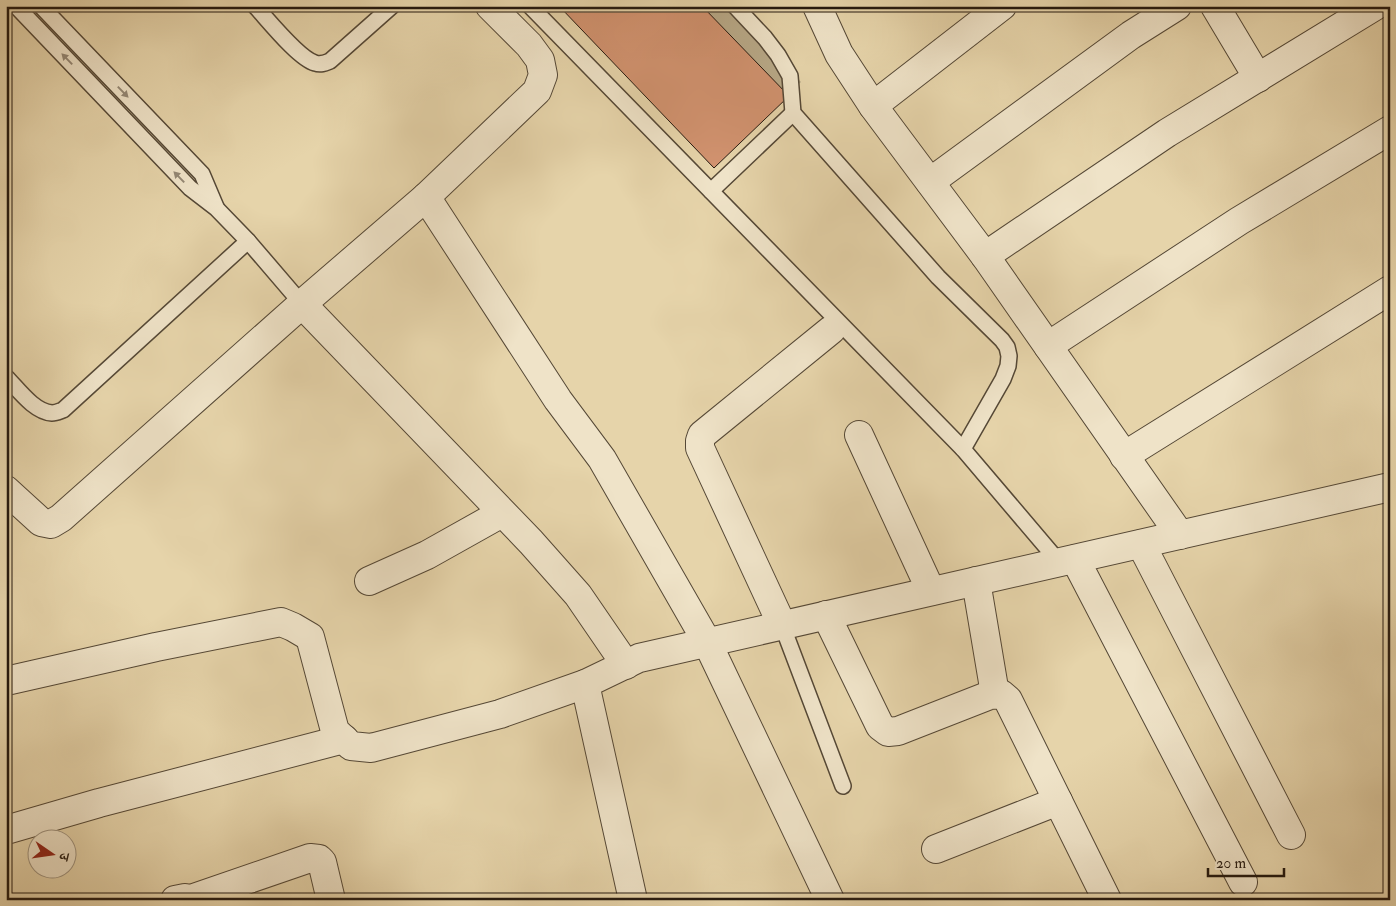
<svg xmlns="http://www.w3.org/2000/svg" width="1396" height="906" font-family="'IM FELL Double Pica','Noto Serif Devanagari',serif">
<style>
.shadow{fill:#0003}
.building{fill:#d1926f;stroke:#25190f}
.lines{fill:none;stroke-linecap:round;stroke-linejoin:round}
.lane-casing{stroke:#554836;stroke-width:18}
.street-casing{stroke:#554836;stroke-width:30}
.lane{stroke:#efe3c8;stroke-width:15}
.street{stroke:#efe3c8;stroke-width:28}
.oneway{fill:#948875}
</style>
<rect width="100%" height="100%" fill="#e6d4aa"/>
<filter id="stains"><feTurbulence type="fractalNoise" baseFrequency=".004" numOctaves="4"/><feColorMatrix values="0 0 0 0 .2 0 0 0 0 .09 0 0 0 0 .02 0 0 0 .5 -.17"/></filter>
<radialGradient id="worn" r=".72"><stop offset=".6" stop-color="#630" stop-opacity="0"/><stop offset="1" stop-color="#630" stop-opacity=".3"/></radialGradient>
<path class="shadow" d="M560,6H728L801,82L714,166Z"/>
<path class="building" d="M559,6H702L789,96L714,168Z"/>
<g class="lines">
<g class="lane-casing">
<g id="lane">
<path d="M16,6L190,188L216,208L248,241L302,304"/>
<path d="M41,6L202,174L216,207"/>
<path d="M255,6C268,20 299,59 315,63C321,65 325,63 330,61L392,6"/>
<path d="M530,6L963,449L1059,562"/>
<path d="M735,6L765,38L778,55L790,76L793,113L938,277L1002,340L1007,347L1009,356L1008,366L1003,379L963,449"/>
<path d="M711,191L793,113"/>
<path d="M6,377C18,389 34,412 52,413C56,413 60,411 63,410L248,241"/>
<path d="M782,625L843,786"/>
</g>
</g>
<g class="street-casing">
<g id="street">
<path d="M817,6L839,54L873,106L985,256L1180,535"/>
<path d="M1215,6L1258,78"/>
<path d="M873,106L1002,6"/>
<path d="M930,182L1131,35L1177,6"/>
<path d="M426,197L558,400L602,459L707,642L830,900"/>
<path d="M985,256L1167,133L1375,6"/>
<path d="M302,304L531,542L578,595L626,665"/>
<path d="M1048,346L1239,221L1390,130"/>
<path d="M859,435L931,591"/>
<path d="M1124,456L1390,290"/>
<path d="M6,490L41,522L51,524L61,518L302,304L426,197L537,91L543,75L540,60L529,45L490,6"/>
<path d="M1141,544L1291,835"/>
<path d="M1075,559L1243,882"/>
<path d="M369,581L427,555L502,513"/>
<path d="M976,581L995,694"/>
<path d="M826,615L880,726L888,732L898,731L990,695L1001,694L1008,700L1107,900"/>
<path d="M782,625L700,448V441L702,435L831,330"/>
<path d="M6,681L156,647L281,622L293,627L310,637L335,731L351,746L371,748L500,714L585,684"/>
<path d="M6,830L99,803L344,739"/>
<path d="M936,849L1058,801"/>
<path d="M175,900L185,898L191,899L310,858L319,859L322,862L331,900"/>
<path d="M633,900L585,684L639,658L1390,487"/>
</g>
</g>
<use href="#lane" class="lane"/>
<use href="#street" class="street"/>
</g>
<defs><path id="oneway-solid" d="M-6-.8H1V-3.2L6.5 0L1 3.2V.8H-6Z" transform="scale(1.25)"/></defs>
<g class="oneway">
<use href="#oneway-solid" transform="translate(67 59) rotate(-134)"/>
<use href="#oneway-solid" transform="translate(123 92) rotate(46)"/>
<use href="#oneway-solid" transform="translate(179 177) rotate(-134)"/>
</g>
<rect width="1396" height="906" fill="none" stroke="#e6d4aa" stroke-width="25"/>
<rect x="8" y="8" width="1381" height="891" fill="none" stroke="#25190f" stroke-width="2.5"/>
<rect x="12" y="12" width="1371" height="881" fill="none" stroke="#25190f"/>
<g transform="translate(52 854) rotate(103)"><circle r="24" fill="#efe3c8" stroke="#9e927e"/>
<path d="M0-4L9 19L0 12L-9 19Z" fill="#8f2418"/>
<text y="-8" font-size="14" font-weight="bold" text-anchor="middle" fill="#25190f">उ</text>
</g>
<path d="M1208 868v8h76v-8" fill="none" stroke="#25190f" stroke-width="2.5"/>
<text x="1216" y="868" font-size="15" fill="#25190f" stroke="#efe3c8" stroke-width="4" paint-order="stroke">20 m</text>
<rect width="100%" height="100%" filter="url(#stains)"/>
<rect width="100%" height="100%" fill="url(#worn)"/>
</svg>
